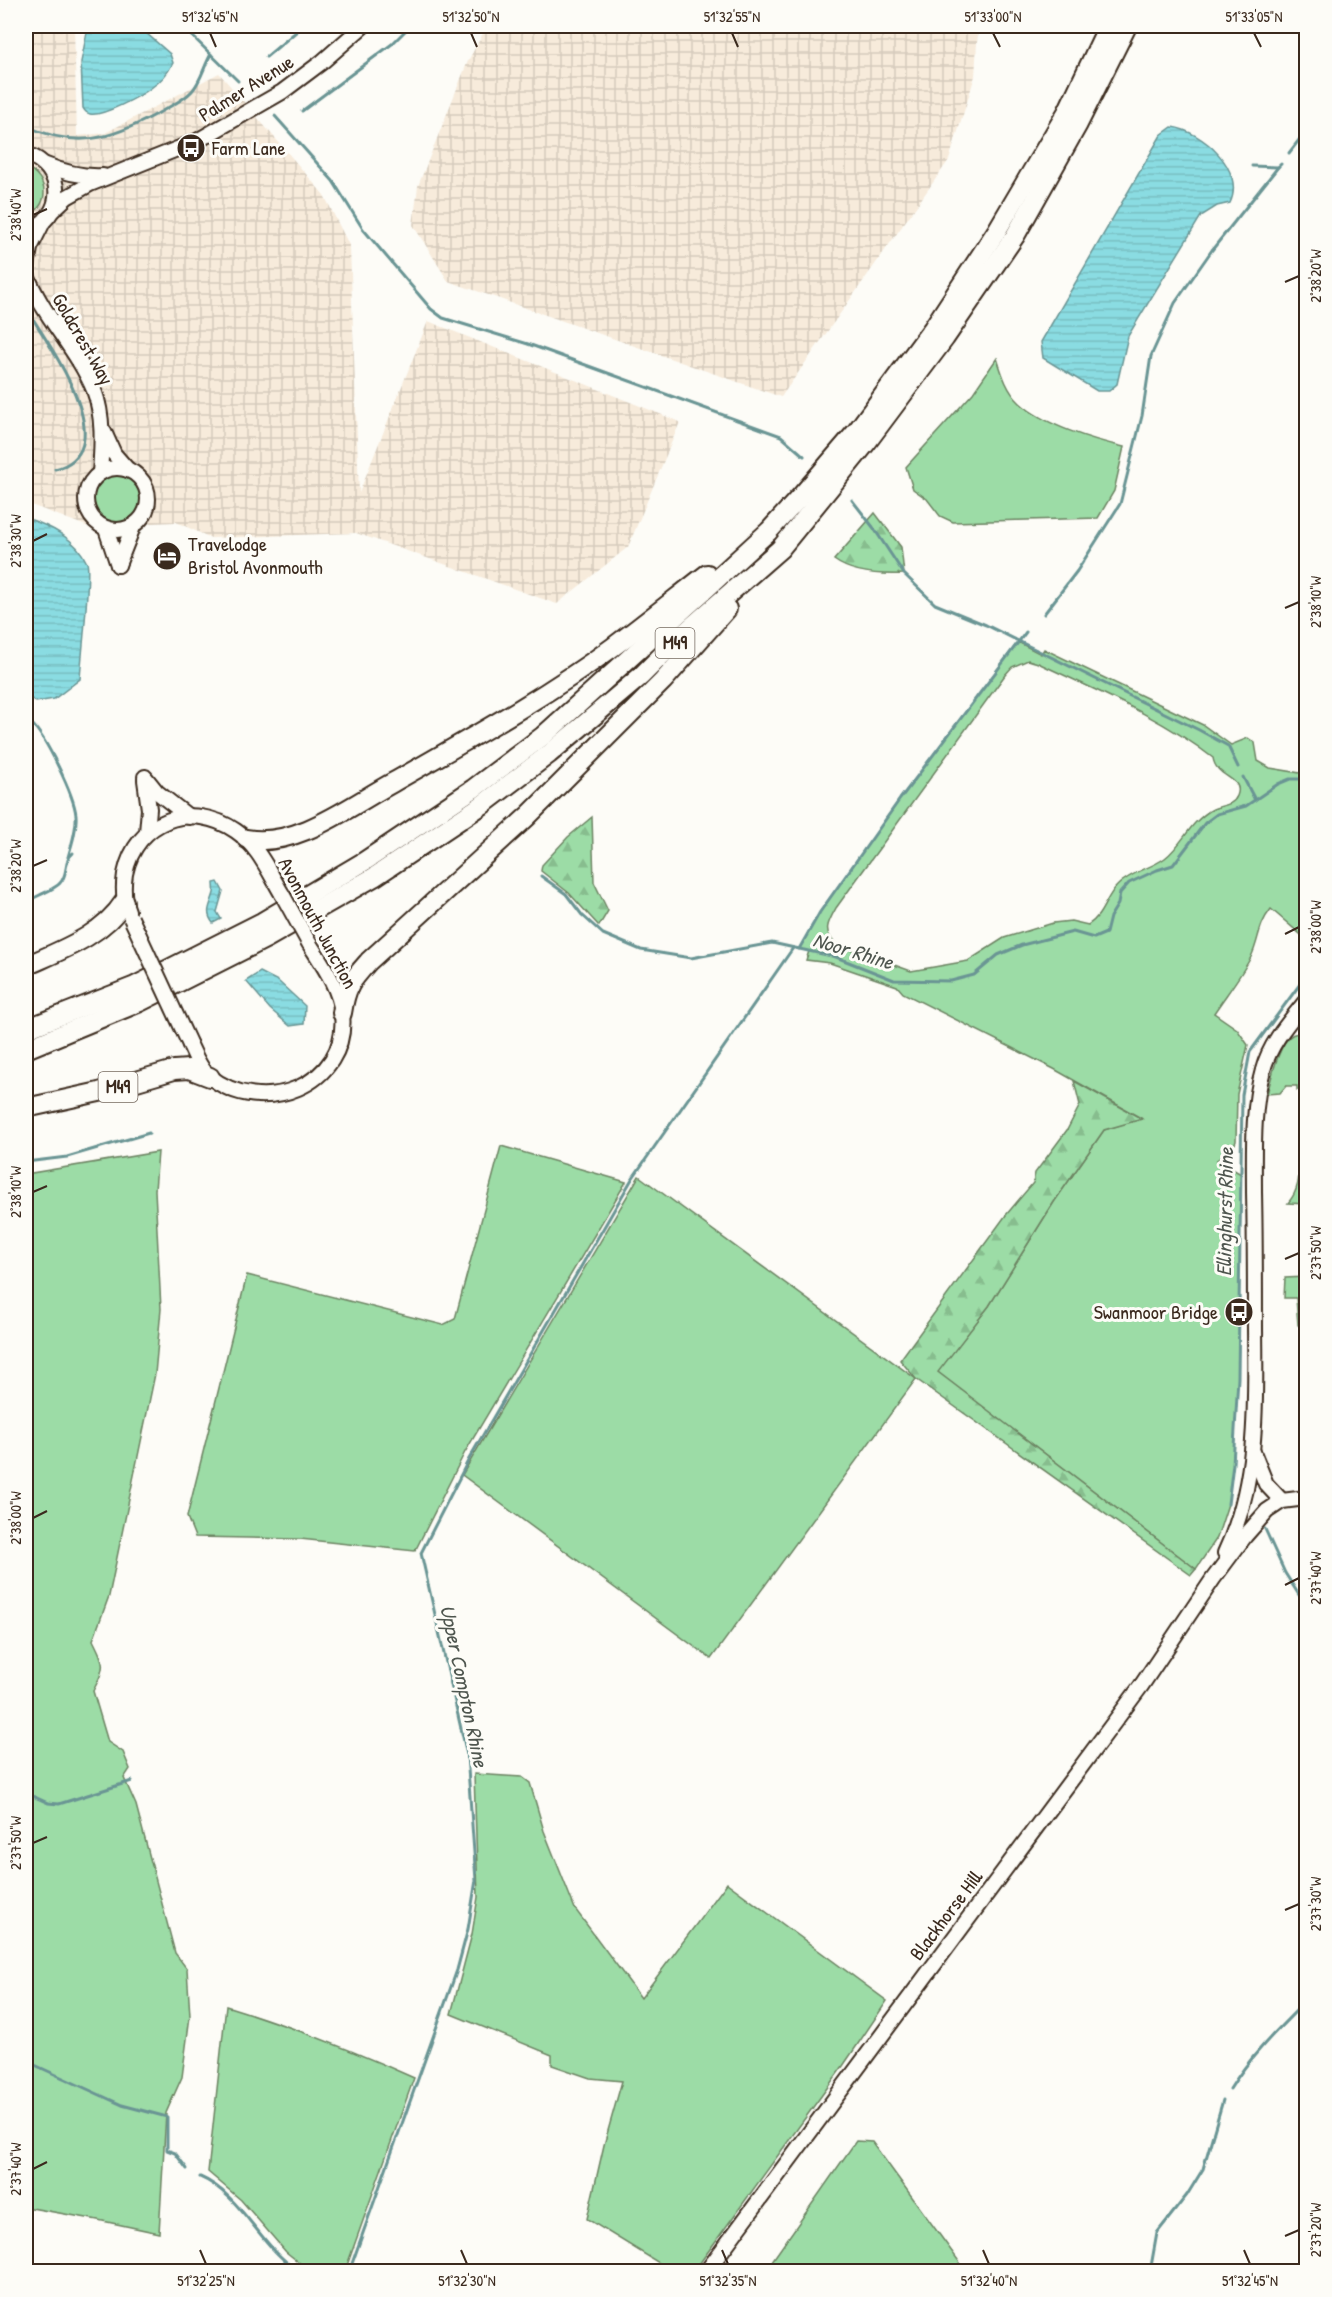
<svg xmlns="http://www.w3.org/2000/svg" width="1332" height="2297" font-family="'Patrick Hand',sans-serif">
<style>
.industrial{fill:url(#industrial-grid)}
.green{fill:#9cdca6;stroke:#6c8362;stroke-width:1.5;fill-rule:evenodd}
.forest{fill:url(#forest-firs);stroke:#6c8362;stroke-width:1.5}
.water{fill:url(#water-rules);stroke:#6a9594;stroke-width:1.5}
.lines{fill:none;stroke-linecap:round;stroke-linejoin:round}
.stream{stroke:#6a9594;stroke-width:3}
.secondary-casing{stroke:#3b2a1e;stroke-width:18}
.highway-casing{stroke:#3b2a1e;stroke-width:22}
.secondary{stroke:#fdfcf7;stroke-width:14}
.highway{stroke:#fdfcf7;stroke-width:18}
.secondary-bridge-casing{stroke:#3b2a1e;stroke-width:18;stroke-linecap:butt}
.secondary-bridge{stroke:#fdfcf7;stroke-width:14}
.ticks{fill:none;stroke:#3b2a1e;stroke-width:2}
.labels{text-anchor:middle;stroke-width:6;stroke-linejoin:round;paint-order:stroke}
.shield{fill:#fdfcf7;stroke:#75695f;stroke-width:1.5}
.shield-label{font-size:18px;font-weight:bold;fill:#3b2a1e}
.street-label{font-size:20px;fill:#3b2a1e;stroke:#fdfcf7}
.poi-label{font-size:20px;fill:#3b2a1e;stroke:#fdfcf7;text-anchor:start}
.water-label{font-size:21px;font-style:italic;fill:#4f564f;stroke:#fdfcf7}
.neatline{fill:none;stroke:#3b2a1e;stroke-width:2}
.ticks-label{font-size:15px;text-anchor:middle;fill:#3b2a1e}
</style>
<defs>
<pattern id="industrial-grid" width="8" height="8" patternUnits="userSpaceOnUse" patternTransform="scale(1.5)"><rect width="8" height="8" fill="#f7ebdb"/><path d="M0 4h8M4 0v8" fill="none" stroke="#d5cabc"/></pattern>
<pattern id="forest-firs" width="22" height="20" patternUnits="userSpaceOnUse" patternTransform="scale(1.5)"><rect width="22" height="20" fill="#9cdca6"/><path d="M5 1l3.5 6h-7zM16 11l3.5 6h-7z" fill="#87bd8e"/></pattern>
<pattern id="water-rules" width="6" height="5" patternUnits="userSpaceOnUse" patternTransform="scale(1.5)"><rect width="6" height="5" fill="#8adce2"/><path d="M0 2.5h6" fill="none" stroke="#78bdc1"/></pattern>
</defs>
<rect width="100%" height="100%" fill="#fdfcf7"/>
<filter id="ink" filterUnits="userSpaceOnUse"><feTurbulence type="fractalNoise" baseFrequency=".0167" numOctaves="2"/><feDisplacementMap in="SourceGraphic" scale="12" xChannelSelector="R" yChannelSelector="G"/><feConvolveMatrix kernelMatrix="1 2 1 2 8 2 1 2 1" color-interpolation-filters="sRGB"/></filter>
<g filter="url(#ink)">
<g class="industrial">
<path d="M26,26H74L77,136L105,133L219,73L324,195L350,247L359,493L428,321L680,422L628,547L557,604L356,533L211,538L176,522L86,526L26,503Z"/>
<path d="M487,26H978L975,76L949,160L781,397L448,281L413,225L418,186L468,61Z"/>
</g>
<g class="green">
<path d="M26,167C50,178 50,207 26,217Z"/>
<path d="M997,358C1002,374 1007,391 1020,403C1044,425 1093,440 1124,447L1114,491L1098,518L953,522L940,516L927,499L913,489L906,467L973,393Z"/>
<circle cx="117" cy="499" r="23"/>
<path d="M1018,642L1041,654L1044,649L1203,725L1231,745L1248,738L1255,743L1258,761L1270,768L1306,774V939L1271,909C1257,927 1260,938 1251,957C1241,976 1226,995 1214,1013L1237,1029L1248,1045L1237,1094L1236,1141L1233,1148L1217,1160L1241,1174L1238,1378L1233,1464L1228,1504L1217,1538L1196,1569L937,1372L989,1306L1054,1202L1104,1130L1141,1118L1054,1069L903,993L897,986L830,963L806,960L809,951L799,949L820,912L900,799ZM1028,660L1038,663C1097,691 1161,717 1213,758C1216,779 1245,777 1237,796C1233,806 1221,805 1213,809C1207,812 1200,818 1195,823C1185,834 1177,849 1165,858C1150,869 1132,871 1118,885C1105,897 1104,915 1088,925L1071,921L1053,923L1004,938L968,961L911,971L836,944C822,932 828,922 836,908L1005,675L1012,667Z"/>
<path d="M1306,1032V1123H1305L1302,1090H1297V1086H1286L1280,1093L1267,1094C1271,1080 1279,1042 1292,1035C1296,1033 1302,1033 1306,1032Z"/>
<path d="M501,1146L626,1182L465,1452L415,1551L300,1539L195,1537L187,1517L247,1275L443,1325L455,1319Z"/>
<path d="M158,1152L155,1190L161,1309L155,1374L109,1596L93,1640C105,1664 106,1667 93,1691L108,1742L123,1752L130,1769L124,1778L136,1805L175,1953L187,1969L190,2016L182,2077L166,2113L159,2233L98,2220L26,2207V1174Z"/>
<path d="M1300,1158L1306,1159V1204L1288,1203C1300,1189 1299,1175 1300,1158Z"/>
<path d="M639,1176L916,1379L711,1659L462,1475Z"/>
<path d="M1306,1277V1357H1302L1306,1332L1298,1325L1296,1298H1284L1285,1278Z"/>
<path d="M474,1774L522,1777L530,1783L544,1831L575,1909L641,1998L727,1883L887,2001L843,2066L694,2271H672L587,2219L604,2145L622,2081L590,2078L552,2065V2055L451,2014L472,1934L478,1897Z"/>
<path d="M226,2006C291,2026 352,2050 414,2078L345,2271H310L286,2252L241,2200L208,2172Z"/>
<path d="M856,2141L872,2142L966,2271H765Z"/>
</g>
<g class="forest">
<path d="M875,513L901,547L904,574C881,575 853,574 834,560Z"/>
<path d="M592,817L594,882L608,911L599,926L569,893L541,871L542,865L568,837Z"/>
<path d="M1074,1081L1142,1119L1104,1130L1054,1202L989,1306L938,1372L1196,1569L1191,1575L916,1379L900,1360L1006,1215L1033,1183L1035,1173L1067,1130L1080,1105Z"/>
</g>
<g class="water">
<path d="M84,26H138L170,54L173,63C168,73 160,82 151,88C141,96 102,117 90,114C85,113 86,112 83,108L81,62L87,32Z"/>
<path d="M1172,127C1202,131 1246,170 1230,203L1217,206L1201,216L1128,336L1117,384L1109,391H1097L1043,358L1041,342L1161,135Z"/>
<path d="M26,518C50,526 76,538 87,563C91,572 81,661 80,679L54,699L36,702L26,695Z"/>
<path d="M218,882L223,891L217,912L221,919L213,923C204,912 211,905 214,893C215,890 214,886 214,883Z"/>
<path d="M260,972L278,981L305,1006L304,1024L290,1026L270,1009L246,981Z"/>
</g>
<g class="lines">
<g class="stream">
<path d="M182,26L238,81"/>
<path d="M266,57L303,26"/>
<path d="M302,111L392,44L410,26"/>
<path d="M275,116L333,181L363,229L431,309L443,318L528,344L781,436L804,456"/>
<path d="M26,126C77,149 109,140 157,114C168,107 183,101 192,91C201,81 204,66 211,54"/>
<path d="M1289,153L1306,131"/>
<path d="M1252,166L1278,167L1281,164"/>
<path d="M26,308C46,341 127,450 55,469"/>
<path d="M852,500L873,527L904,574L935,604L986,625L1199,730L1228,746L1238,767"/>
<path d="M1044,614L1077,571L1120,504L1142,416L1151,356L1175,303L1212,250L1278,167"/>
<path d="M31,723C46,737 74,795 76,815C77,828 72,844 68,857"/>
<path d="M1243,777L1255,800"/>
<path d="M541,876L566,894L582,915L603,934L641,950L691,958L772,943L836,957L894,980L951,981L974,975L998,955L1022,945L1073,932L1094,938L1106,933L1110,917L1118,904L1120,893L1129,883L1157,870L1173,865L1205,823L1217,814L1246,806L1278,784L1290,779H1306"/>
<path d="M26,902C34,897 54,890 60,883C69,874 63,861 73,853"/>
<path d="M799,949L820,912L900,799L1026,632"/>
<path d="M26,1162L67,1157L149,1133"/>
<path d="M1228,1504L1233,1464L1238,1378L1242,1095L1250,1052L1306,976"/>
<path d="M1265,1529L1285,1573L1306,1606"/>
<path d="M26,1793L48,1803L59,1804L132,1781"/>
<path d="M26,2061L122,2105L167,2117V2150L175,2153L187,2169"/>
<path d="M1230,2089C1250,2056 1279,2028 1306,2001"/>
<path d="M200,2177C231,2190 250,2224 273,2249C280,2257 289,2264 297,2272"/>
<path d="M349,2272L457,1970L468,1929L476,1880L467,1755L421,1553L469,1459L632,1179L793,948"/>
<path d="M1150,2272L1157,2233L1187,2195L1203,2169L1223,2100"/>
</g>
<g class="secondary-casing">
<g id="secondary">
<path d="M26,154C66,167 67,218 26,231"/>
<path d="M46,165C65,173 83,177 103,176"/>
<path d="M52,211L67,197L90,184L197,141L282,92L322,62L363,26"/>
<path d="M26,273C42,315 77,349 94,390C104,416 102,446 100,473"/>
<path d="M26,273L30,248L42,224"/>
<path d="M104,432L114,454L128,470"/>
<circle cx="117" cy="499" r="31"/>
<path d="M106,529L118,565"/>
<path d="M118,565L133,527"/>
<path d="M145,777L157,792L189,817"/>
<path d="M145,780L149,809L147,832"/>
<path d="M128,911C123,899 123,887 125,874C136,820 191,800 236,831C258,846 269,872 282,894"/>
<path d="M190,1045C195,1056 200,1069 209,1076C261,1119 350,1086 342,1013C339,987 322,964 309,943"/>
<path d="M1253,1452L1266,1484L1282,1501"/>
<path d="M1225,1553C1258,1484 1256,1404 1255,1329C1255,1283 1255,1238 1254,1192C1254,1153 1252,1108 1263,1070C1270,1043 1289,1022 1306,1001"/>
<path d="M706,2272L1141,1686L1213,1579L1245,1536L1267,1511L1282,1501L1306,1498"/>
</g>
</g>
<g class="highway-casing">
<g id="highway">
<path d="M247,839C296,848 350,806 392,783C467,740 544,698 613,647C645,623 676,598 707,574"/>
<path d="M26,966C61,950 102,936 124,902"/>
<path d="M342,1013C346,986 351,981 369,961L528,816L663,681L727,609"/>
<path d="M26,1029L133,987L262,922L365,861L473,789L543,736L707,588L769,531L801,496L856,432L933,328L996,232L1067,112L1108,26"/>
<path d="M26,1049L140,1002L267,938L374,877L482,805L549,754L641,676L683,634L780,549L867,442L945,338L1015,236L1078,124L1127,26"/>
<path d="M26,1108L99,1092L174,1070L189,1069L210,1077"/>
</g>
</g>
<use href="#secondary" class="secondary"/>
<use href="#highway" class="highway"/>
<g class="secondary-bridge-casing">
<g id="secondary-bridge">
<path d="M282,894L309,943"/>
<path d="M131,918L190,1045"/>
</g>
</g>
<use href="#secondary-bridge" class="secondary-bridge"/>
</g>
</g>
<path class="ticks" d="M210,33L216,47M471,33L477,47M732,33L738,47M993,33L1000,47M1254,33L1261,47M33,215L47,209M1285,282L1299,276M33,541L47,534M1285,608L1299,602M33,866L47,860M1285,934L1299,927M33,1192L47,1186M1285,1259L1299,1253M33,1518L47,1511M1285,1585L1299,1578M33,1843L47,1837M1285,1910L1299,1904M33,2169L47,2162M1285,2236L1299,2230M200,2250L206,2264M461,2250L467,2264M722,2250L728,2264M983,2250L989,2264M1244,2250L1250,2264"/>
<defs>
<g id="bus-disc" transform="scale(1.5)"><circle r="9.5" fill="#3b2a1e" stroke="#fdfcf7"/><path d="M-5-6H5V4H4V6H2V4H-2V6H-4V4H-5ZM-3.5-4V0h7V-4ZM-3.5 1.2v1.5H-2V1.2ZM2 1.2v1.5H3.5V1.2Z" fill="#fff"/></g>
<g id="hotel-disc" transform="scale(1.5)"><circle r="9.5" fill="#3b2a1e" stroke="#fdfcf7"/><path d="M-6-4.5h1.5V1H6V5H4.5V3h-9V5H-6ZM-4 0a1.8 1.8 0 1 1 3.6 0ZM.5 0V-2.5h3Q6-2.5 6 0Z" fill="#fff"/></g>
</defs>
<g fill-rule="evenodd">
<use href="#bus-disc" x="191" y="148"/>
<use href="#hotel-disc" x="167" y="556"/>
<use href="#bus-disc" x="1239" y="1312"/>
</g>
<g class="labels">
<g class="shield">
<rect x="655.5" y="628" width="39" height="30" rx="4.5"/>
<rect x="98.5" y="1072" width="39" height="30" rx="4.5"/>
</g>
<g class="shield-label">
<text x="675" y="649">M49</text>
<text x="118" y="1093">M49</text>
</g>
<g class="street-label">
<text transform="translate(246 88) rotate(-32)" y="7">Palmer Avenue</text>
<text transform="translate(83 339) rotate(60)" y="7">Goldcrest Way</text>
<text transform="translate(318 923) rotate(62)" y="7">Avonmouth Junction</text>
<text transform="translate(946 1915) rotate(-53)" y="7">Blackhorse Hill</text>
</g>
<g class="poi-label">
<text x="212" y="155">Farm Lane</text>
<text x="188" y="551">Travelodge<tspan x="188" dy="23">Bristol Avonmouth</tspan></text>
<text x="1218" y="1319" text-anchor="end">Swanmoor Bridge</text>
</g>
<g class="water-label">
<text transform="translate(853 951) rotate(17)" y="7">Noor Rhine</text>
<text transform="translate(1225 1212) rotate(-89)" y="7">Ellinghurst Rhine</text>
<text transform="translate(464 1686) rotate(78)" y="7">Upper Compton Rhine</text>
</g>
</g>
<rect width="1332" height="2297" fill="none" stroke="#fdfcf7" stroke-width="66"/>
<rect x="33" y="33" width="1266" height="2231" class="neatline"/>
<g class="ticks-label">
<text x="210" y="22">51°32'45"N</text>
<text x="471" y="22">51°32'50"N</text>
<text x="732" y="22">51°32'55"N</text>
<text x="993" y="22">51°33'00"N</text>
<text x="1254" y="22">51°33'05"N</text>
<text transform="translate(16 215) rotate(-90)" y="5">2°38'40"W</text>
<text transform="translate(1316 276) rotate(-90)" y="5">2°38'20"W</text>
<text transform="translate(16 541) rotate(-90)" y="5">2°38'30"W</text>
<text transform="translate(1316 602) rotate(-90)" y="5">2°38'10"W</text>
<text transform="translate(16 866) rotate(-90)" y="5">2°38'20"W</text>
<text transform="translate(1316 927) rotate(-90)" y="5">2°38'00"W</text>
<text transform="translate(16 1192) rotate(-90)" y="5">2°38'10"W</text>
<text transform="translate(1316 1253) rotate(-90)" y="5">2°37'50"W</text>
<text transform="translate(16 1518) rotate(-90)" y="5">2°38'00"W</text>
<text transform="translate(1316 1578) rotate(-90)" y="5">2°37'40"W</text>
<text transform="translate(16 1843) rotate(-90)" y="5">2°37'50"W</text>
<text transform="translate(1316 1904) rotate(-90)" y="5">2°37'30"W</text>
<text transform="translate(16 2169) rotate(-90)" y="5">2°37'40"W</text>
<text transform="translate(1316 2230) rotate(-90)" y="5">2°37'20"W</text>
<text x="206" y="2286">51°32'25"N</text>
<text x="467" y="2286">51°32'30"N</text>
<text x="728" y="2286">51°32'35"N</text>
<text x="989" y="2286">51°32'40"N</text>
<text x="1250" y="2286">51°32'45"N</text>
</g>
</svg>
